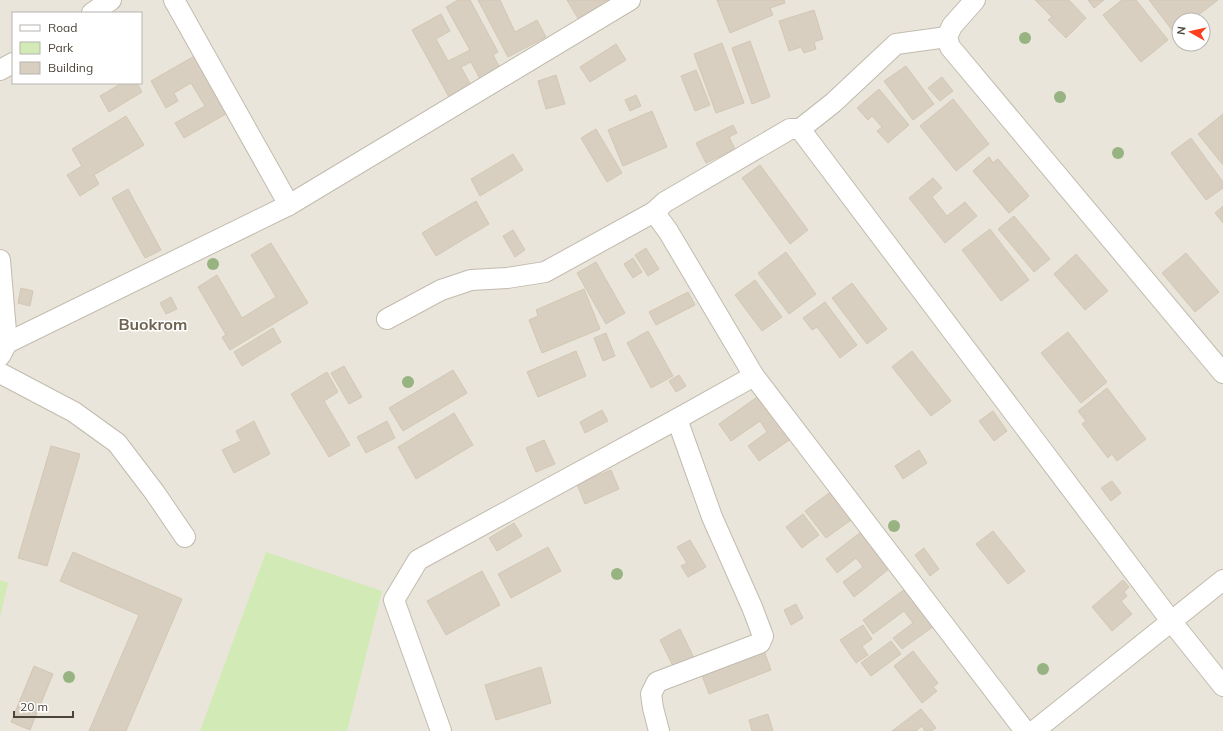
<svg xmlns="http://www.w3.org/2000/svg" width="1223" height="731" font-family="Mulish,sans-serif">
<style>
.residential{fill:#eae5da;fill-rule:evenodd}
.green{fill:#d2eab5}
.building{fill:#d8cfc1;stroke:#d3c7b4}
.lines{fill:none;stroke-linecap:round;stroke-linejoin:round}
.minor-casing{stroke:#c2bbae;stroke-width:22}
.minor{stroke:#fff;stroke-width:20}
.tree{fill:#97b381}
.labels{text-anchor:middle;stroke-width:3;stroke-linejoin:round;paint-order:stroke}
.district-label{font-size:16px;font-weight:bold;fill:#6e6250;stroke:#fff}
</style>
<rect width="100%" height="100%" fill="#f6f3ec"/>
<path class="residential" d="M0,0H1223V731H0ZM13,13H141V83H13ZM1179,20H1203V44H1179Z"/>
<g class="green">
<path d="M266,552L382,591L347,731H200Z"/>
<path d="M0,580L8,583L0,617Z"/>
</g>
<g class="building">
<path d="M458,0H470L498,52L493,55L500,68L480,79L471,62L461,67L471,85L449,97L412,30L441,14L450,31L436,39L448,61L470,50L446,7Z"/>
<path d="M478,0H500L515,32L537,20L546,37L508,57Z"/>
<path d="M567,0H610L579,20Z"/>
<path d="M717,0H784L785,3L770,8L773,15L730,33Z"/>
<path d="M1035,0H1069L1086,18L1066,38L1048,20L1052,17Z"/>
<path d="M1088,0H1104L1094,8Z"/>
<path d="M1122,0H1136L1168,40L1141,62L1103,15Z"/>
<path d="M1149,0H1218L1192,20H1179V31L1175,34Z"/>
<path d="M814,10L823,39L814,42L816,49L804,53L801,47L789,51L779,21Z"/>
<path d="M750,41L770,97L752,104L732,48Z"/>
<path d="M722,43L744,103L716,113L694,54Z"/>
<path d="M616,44L626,60L590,82L580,67Z"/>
<path d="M198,54L231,111L184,138L175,123L205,106L191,83L174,93L178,101L166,108L151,81Z"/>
<path d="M906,66L934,104L913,120L884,81Z"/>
<path d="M696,70L710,105L695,111L681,76Z"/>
<path d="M556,75L565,104L546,109L538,81Z"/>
<path d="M942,77L953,91L940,101L928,88Z"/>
<path d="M122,83H137L142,92L109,112L100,96Z"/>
<path d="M879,89L909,125L888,143L877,131L882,127L872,116L868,120L857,108Z"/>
<path d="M636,95L641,106L630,111L625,100Z"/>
<path d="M953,99L989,144L956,171L920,126Z"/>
<path d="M652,111L667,147L623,166L608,130Z"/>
<path d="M1223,114V165L1198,134Z"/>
<path d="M126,116L144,145L94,175L99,184L80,196L67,175L82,166L72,149Z"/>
<path d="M733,125L737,133L729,137L735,149L706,163L696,143Z"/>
<path d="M596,129L622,173L607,182L581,138Z"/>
<path d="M1191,138L1223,182V188L1206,200L1171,153Z"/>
<path d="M513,154L523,170L480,196L471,179Z"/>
<path d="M989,157L993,163L998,159L1029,196L1009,213L973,171Z"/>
<path d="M989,157L993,163L998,159L1029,196L1009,213L973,171Z"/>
<path d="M760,165L808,230L790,244L742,178Z"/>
<path d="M933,178L942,188L932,197L947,216L965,202L977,216L945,243L909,198Z"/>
<path d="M128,189L161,250L145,258L112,198Z"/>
<path d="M476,201L489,224L436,256L422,233Z"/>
<path d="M1223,206V223L1215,213Z"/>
<path d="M1014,216L1050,259L1034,272L998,229Z"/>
<path d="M990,229L1029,280L1001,301L962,250Z"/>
<path d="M513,230L525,250L515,257L503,236Z"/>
<path d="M271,243L308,303L230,350L222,337L226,335L198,287L217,275L242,318L276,297L251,255Z"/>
<path d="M646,248L659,269L648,276L635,255Z"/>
<path d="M786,252L816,294L789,314L758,273Z"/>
<path d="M1186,253L1219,292L1195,312L1162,273Z"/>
<path d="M1076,254L1108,291L1085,310L1054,274Z"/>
<path d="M633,258L642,272L633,278L624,264Z"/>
<path d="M596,262L625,313L606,324L577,273Z"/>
<path d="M755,280L782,317L762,331L735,295Z"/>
<path d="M852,283L887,329L867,344L832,298Z"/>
<path d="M21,288L33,291L30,306L18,303Z"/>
<path d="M584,289L600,329L542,353L529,320L538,316L536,310Z"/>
<path d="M688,292L695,305L656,325L649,312Z"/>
<path d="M171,297L177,309L166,314L160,303Z"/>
<path d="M825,302L857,345L840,358L817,327L812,330L803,318Z"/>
<path d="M273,328L281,342L242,366L234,352Z"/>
<path d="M648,331L673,376L651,388L627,343Z"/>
<path d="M1068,332L1107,382L1081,403L1041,353Z"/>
<path d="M606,333L615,356L603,361L594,338Z"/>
<path d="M576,351L586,376L538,397L527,372Z"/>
<path d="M912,351L951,401L931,416L892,367Z"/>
<path d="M344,366L362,397L349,404L331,373Z"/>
<path d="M453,370L467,393L403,431L389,408Z"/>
<path d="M327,372L338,392L324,401L350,445L329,457L291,394Z"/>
<path d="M679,375L686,386L676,392L669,381Z"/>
<path d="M1107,388L1146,439L1117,461L1112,454L1108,458L1082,424L1086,421L1078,411Z"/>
<path d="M760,395L795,436L759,461L748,446L767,432L760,421L731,441L719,424Z"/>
<path d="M602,410L608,421L585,433L580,422Z"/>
<path d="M993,411L1007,431L994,441L979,421Z"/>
<path d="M454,413L473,445L416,479L398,447Z"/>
<path d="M254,421L270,454L234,473L222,450L241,441L236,431Z"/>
<path d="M387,421L395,438L366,453L357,437Z"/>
<path d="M544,440L555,464L536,472L526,448Z"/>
<path d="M51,446L80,454L47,566L18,558Z"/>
<path d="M919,450L927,463L903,479L895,466Z"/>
<path d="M611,470L619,489L585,504L577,484Z"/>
<path d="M1112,481L1121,493L1111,501L1101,488Z"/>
<path d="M837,487L858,515L826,538L805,511Z"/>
<path d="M803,514L819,535L802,548L786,527Z"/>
<path d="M514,523L522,536L497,551L489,538Z"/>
<path d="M866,528L894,565L854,597L843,582L863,567L856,558L837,573L826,559Z"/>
<path d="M993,531L1025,571L1008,584L976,544Z"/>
<path d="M690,540L706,567L688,577L681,566L687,563L677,547Z"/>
<path d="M548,547L561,571L511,598L498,574Z"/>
<path d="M924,548L939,569L930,576L915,555Z"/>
<path d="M73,552L182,599L126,731H89L139,615L60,581Z"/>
<path d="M482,571L500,605L446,635L427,601Z"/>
<path d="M1123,580L1129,587L1124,592L1127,596L1121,601L1132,614L1112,631L1092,607Z"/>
<path d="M909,586L937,624L902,649L893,638L913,623L904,611L873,634L863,620Z"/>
<path d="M796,604L803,618L791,625L784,610Z"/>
<path d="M863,625L872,639L862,646L868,655L856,663L840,640Z"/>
<path d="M680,629L694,658L674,668L660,640Z"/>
<path d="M891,641L901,654L871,676L861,663Z"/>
<path d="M763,648L771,670L709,694L701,673Z"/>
<path d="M913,651L938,683L933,687L937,691L922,703L894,666Z"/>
<path d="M34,666L53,674L30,730L11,722Z"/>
<path d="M541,667L551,703L496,720L485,685Z"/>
<path d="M921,709L936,728L931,731H925L922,726L916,731H892Z"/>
<path d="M768,714L773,731H752L749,720Z"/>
</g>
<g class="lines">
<g class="minor-casing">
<g id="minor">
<path d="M174,0L289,205"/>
<path d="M975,0L952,26L947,37L950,47L1223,373"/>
<path d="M92,13L111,0"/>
<path d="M0,70L13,63"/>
<path d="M800,129L833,103L896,44L947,37"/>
<path d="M654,212L668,231L754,376L1025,731"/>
<path d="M0,260L7,343L0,356"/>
<path d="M387,319L441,290L471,280L507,278L545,272L654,212L665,202L790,129H800L1171,621L1223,686"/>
<path d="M7,343L289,205L630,0"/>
<path d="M0,373L74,412L117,443L155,493L185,537"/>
<path d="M441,731L394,600L418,560L677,419L754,376"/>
<path d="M659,731L653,708L651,694L657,682L760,643L763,636L752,607L712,517L677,419"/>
<path d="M1034,731L1223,580"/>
</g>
</g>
<use href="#minor" class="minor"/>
</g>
<g class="tree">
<circle cx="1025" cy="38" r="6"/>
<circle cx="1060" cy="97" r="6"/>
<circle cx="1118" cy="153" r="6"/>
<circle cx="213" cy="264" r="6"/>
<circle cx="408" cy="382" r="6"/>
<circle cx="894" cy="526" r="6"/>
<circle cx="617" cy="574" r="6"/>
<circle cx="1043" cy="669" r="6"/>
<circle cx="69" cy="677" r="6"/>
</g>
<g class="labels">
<g class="district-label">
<text x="153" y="330">Buokrom</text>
</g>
</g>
<rect x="12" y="12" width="130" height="72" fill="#ffffff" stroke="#b7b4b0"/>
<rect x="20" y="25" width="20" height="6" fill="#ffffff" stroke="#b7b4b0"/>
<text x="48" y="32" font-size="12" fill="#4b4439">Road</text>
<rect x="20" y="42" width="20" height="12" fill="#d2eab5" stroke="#b7b4b0"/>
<text x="48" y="52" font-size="12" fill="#4b4439">Park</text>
<rect x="20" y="62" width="20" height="12" fill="#d8cfc1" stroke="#b7b4b0"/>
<text x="48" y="72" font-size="12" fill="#4b4439">Building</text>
<g transform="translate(1191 32) rotate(278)"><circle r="19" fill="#ffffff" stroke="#b7b4b0"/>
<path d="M0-3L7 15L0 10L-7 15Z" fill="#fc3f1d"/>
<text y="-6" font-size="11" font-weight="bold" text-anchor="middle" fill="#4b4439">N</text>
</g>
<path d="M14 711v6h59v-6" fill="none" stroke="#4b4439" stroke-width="2"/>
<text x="20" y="711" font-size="12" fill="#4b4439" stroke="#ffffff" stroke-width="3" paint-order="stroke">20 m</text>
</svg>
